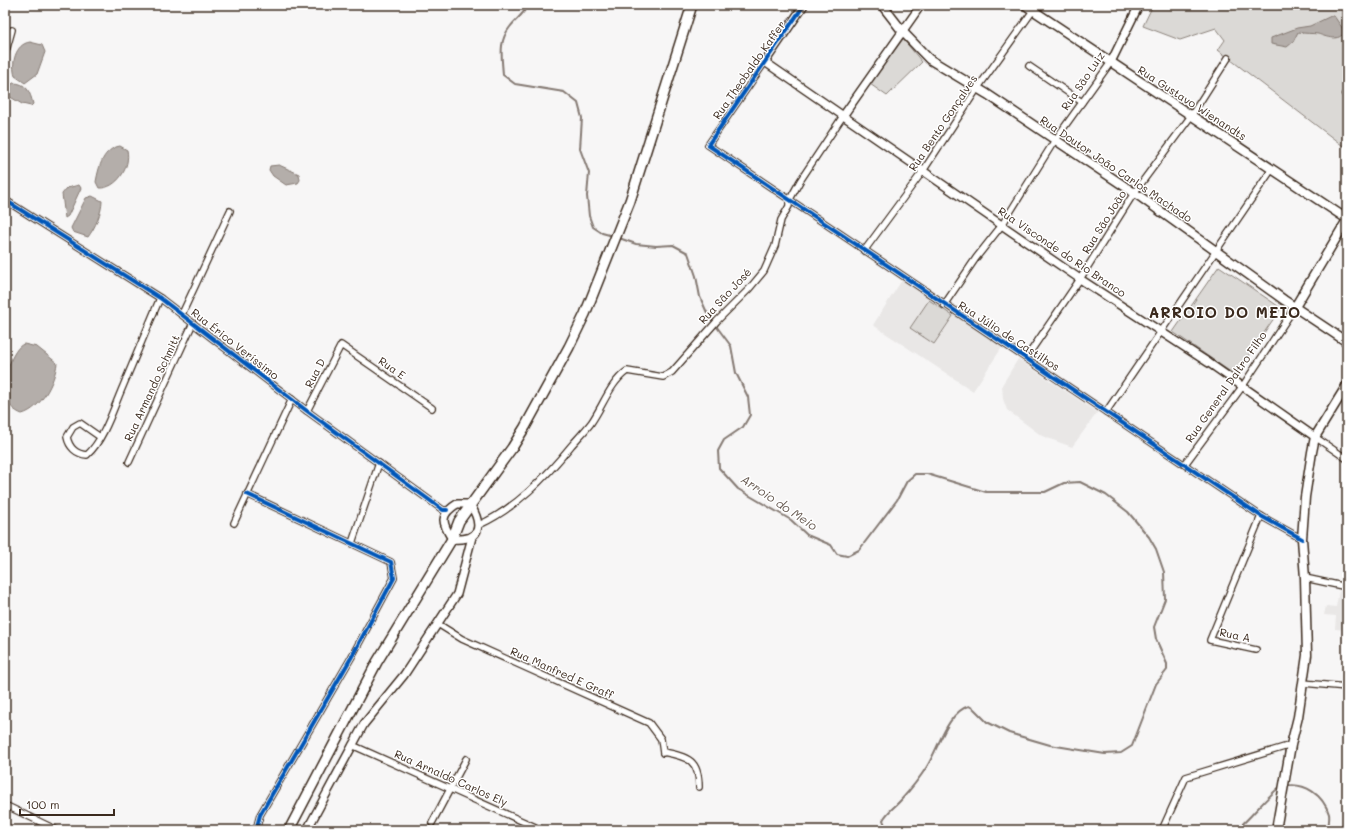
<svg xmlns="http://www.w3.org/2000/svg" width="1352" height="835" font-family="Mali,sans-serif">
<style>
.built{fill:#e9e7e6}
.green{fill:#dbd9d6;stroke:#8b827a}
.water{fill:#b4aeaa;stroke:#847972}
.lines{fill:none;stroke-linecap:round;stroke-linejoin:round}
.stream{stroke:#847972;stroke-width:2}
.minor-casing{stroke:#3b2a1e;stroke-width:8}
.tertiary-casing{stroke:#3b2a1e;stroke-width:10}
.secondary-casing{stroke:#3b2a1e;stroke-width:11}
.primary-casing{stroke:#3b2a1e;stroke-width:12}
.minor{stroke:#fff;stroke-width:5.5}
.tertiary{stroke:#fff;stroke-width:7}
.secondary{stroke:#fff;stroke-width:8}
.primary{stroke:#fff;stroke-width:9}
.cycleway-casing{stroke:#fff;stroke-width:6}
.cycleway{stroke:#0057b8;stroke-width:4}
.labels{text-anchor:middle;stroke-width:3;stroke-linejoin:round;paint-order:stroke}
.street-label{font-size:11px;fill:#3b2a1e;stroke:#fff}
.water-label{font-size:12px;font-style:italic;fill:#65584f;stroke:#fff}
.district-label{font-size:15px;font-weight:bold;letter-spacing:1px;fill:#3b2a1e;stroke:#fff}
</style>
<rect width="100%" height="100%" fill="#f7f6f6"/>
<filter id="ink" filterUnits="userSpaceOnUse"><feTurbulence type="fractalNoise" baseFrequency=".025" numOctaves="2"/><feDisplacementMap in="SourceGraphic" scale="8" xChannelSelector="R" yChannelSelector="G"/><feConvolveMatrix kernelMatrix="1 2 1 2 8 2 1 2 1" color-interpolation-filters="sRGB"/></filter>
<g filter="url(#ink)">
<g class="built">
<path d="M902,280L1003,346L973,391L873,325Z"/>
<path d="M1018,359L1098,413H1097L1072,447L1042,436L1007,410L1003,399L1002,385Z"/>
<path d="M1339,591L1347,592V630L1335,629L1336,616L1324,615L1326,606L1336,607Z"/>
</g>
<g class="green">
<path d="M1153,5H1347V149L1218,50L1225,40L1216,28L1180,40L1143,26Z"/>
<path d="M903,39L922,62L887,96L870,84Z"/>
<path d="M1219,266L1281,308L1235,375L1173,332Z"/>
<path d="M929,300L953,316L934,344L910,328Z"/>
</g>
<g class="water">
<path d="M1331,16H1334L1345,32C1338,42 1327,37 1318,34C1312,33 1305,34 1298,32L1293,42L1287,47L1271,44V38L1297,28L1310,26Z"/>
<path d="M30,42L42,45L45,52L37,74L25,83L15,76C11,64 15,44 30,42Z"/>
<path d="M13,83C27,83 30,92 33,104L31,106L22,104L7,95V90Z"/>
<path d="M120,146L127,150C131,167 117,189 99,188L96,182C99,166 103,149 120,146Z"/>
<path d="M279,165L299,174L300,180L298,183L286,185L273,176L269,170L270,166Z"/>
<path d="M79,185L81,188L68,216L65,218L62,194L67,188Z"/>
<path d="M92,196L102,201C102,212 95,228 88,237L73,232L71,228L86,198Z"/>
<path d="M24,344L37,347L57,363C55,382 41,409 22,414C14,411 8,405 5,396C1,384 12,347 24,344Z"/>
</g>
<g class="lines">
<g class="stream">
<path d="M528,5C524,14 516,19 510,27C498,42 502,57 503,75L515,84L564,92L578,103L582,118L580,149L589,173L587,196L589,216L593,227L602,233L613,236"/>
<path d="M619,238L636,244L656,246L673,245L688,253L696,276L700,297L708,315L731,346L736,373L748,397L750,415L743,427L724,440L718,451L719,468L738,489L791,520L807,535L831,545L837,554L847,556L859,550L897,500L907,481L915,474H927L986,492H1045L1064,483L1080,482L1106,495L1128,512L1149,537L1156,549L1164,572L1165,599L1154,627L1156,639L1167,664V670L1156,684L1132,746L1121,753L1105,754L1050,745L1009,733L987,722L974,709L969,706C947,712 938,750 926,768C919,779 910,790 901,800C895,807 888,811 883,820L887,830"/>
<path d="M1285,786C1305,782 1323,795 1329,814C1330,819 1328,825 1328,830"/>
<path d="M1236,830C1252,817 1264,799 1281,786"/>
</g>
<g class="minor-casing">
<g id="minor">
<path d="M5,55L12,30"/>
<path d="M765,62L708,145L1261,516L1302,539"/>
<path d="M1029,66L1082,102"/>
<path d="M1345,94L1347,96"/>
<path d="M5,200L160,298L307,411L443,510H447"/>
<path d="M864,251L923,171L977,89L1037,5"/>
<path d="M944,305L976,258L1002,225L1055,140L1111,62"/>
<path d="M182,314L230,211"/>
<path d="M1026,358L1080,279L1134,193L1191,116L1228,58"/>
<path d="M307,411L341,345L432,408"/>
<path d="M1106,412L1272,169"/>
<path d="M100,437L80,423L73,427L67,437C69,447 76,454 87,455C103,441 113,410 121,391C134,360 147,329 160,298"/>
<path d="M1315,437L1347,459"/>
<path d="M129,462L193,323"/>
<path d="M1185,464L1242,387L1295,307"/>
<path d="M247,494L391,562L394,578L351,658L260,815L256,830"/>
<path d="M234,523L292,399"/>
<path d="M479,525C516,508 545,478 571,446C577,439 585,431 591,423C603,406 610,383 627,371L663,377L672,372L717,321L749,289L764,271L775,246L781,220L789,206V201L800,181L843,116"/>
<path d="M352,543L379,463"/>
<path d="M1305,578L1347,587"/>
<path d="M438,624L462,639L649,723L661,739L663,753"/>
<path d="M1256,650L1210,640L1261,516"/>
<path d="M1303,683L1347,687"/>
<path d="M352,745L542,830"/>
<path d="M663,752C689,757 699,760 699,787"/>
<path d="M5,805L57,830"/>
<path d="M432,823L466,759"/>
<path d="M1162,830L1186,777L1291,745"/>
</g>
</g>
<g class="tertiary-casing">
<g id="tertiary">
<path d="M804,5L765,62L1080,279L1209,363L1315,437"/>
<path d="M1111,62L1139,5"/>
<path d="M843,116L921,5"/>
<path d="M457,504H470C484,527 480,541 452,539C442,523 439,515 457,504Z"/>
<path d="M307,830L364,724L404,675L457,594L472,537"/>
</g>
</g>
<g class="secondary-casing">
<g id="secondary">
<path d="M882,5L903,32L929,59L987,94L1142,198L1284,300L1347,342"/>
<path d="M1025,5L1347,219"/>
<path d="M1295,307L1347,220"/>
<path d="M1276,830L1291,745L1298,717L1307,655L1305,578L1302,539L1305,497L1312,452L1315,437L1347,385"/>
</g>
</g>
<g class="primary-casing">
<path id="primary" d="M289,830L377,662L452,539L459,521L512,448L525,427L569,347L585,314L630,201L692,5"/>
</g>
<use href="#minor" class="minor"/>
<use href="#tertiary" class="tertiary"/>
<use href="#secondary" class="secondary"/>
<use href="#primary" class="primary"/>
<g class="cycleway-casing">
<g id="cycleway">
<path d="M804,5L708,145L1261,516L1302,539"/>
<path d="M5,200L160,298L307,411L443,510H447"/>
<path d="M247,494L391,562L394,578L351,658L260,815L256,830"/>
</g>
</g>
<use href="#cycleway" class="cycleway"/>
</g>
</g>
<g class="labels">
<g class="street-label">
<text transform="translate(749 70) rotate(-55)" y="4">Rua Theobaldo Kaffer</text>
<text transform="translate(1083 81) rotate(-56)" y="4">Rua São Luiz</text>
<text transform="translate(1192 103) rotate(33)" y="4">Rua Gustavo Wienandts</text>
<text transform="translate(943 123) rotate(-56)" y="4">Rua Bento Gonçalves</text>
<text transform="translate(1116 169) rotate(34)" y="4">Rua Doutor João Carlos Machado</text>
<text transform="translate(1104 222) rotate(-58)" y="4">Rua São João</text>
<text transform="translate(1062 252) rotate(34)" y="4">Rua Visconde do Rio Branco</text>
<text transform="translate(725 296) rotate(-47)" y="4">Rua São José</text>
<text transform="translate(1009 336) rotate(33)" y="4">Rua Júlio de Castilhos</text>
<text transform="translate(235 344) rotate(38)" y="4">Rua Érico Veríssimo</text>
<text transform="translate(392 368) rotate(35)" y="4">Rua E</text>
<text transform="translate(315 373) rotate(-63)" y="4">Rua D</text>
<text transform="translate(1226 387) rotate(-55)" y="4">Rua General Daltro Filho</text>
<text transform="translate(152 388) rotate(-65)" y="4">Rua Armando Schmitt</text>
<text transform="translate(1235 635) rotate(12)" y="4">Rua A</text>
<text transform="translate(562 673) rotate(24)" y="4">Rua Manfred E Graff</text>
<text transform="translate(451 778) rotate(24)" y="4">Rua Arnaldo Carlos Ely</text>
</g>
<g class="water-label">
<text transform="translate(779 503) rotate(34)" y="4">Arroio do Meio</text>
</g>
<g class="district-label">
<text x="1225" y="318">ARROIO DO MEIO</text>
</g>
</g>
<rect width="1352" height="835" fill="none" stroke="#fff" stroke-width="20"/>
<rect x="10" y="10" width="1332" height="815" fill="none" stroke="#3b2a1e" stroke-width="1.5" filter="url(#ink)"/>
<path d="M20 809v6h94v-6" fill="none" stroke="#3b2a1e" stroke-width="2"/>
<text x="26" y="809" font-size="12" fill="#3b2a1e" stroke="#ffffff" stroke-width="3" paint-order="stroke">100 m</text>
</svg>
